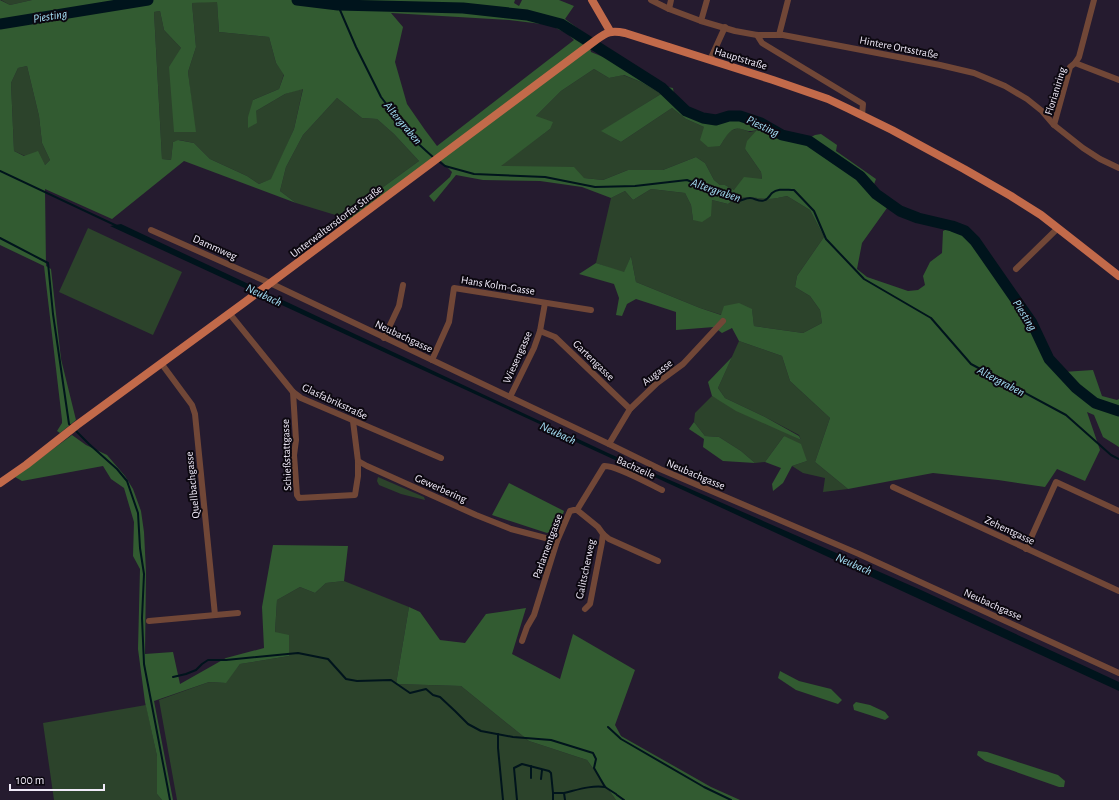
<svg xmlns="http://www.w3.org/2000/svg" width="1119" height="800" font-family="'Alegreya Sans',sans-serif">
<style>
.green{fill:#2c432b}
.forest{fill:#325b31;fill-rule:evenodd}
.water{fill:#00141c}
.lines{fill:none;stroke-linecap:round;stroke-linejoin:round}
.stream{stroke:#00141c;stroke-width:2}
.river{stroke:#00141c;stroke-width:11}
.minor{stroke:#714737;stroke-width:6}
.major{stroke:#c26a4a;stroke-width:8}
.labels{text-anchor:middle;stroke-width:4;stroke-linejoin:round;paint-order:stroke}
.street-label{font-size:11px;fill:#f1ebf9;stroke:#0c0810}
.water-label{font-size:12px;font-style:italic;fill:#a5e0f6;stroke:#0c0810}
</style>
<rect width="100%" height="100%" fill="#251b2f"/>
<g class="green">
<path d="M1,0H32L10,5Z"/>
<path d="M217,1L219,32L269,37L276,63L284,74L279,89L253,100L256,111L285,94L303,88L294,129L272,179L259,184L247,176L210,159L194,143L179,140L173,142L171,160L162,159L154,12L160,11L164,30L181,48L174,132H195L188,72L196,47L192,3Z"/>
<path d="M27,66L39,116L42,143L50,160L45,165L14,151L11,83L18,68Z"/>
<path d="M594,69L609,78L623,75L641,82L661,94L602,131L621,142L672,108L686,119L704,127L720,146L729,131L739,128L750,132L758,130L745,149L761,172L762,179L734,190L725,185H720L714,180L705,163L696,157L663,170H628L603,180L584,178L500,166L550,129L536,116L561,91Z"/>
<path d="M337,98L362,118L377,119L394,134L419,161L342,217L296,203L280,191L286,167L303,135Z"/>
<path d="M651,189L685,193L691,205L693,220L712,200L728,204C743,194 751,198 768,199C774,199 781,197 787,196L810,210L824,237L797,276L795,287L810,296L820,310L822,323L803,333L754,326L752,310L722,315L700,308L636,282L631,256L624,273L596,263L611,198L625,191L633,200Z"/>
<path d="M88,228L182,272L153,335L59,292Z"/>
<path d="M739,341L782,356L790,381L830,418L815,462L848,489L823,492L825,478L803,473L792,466L807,461L784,436L765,462L755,463L741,451L719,437L705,436L694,422L695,413L712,396L801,440L799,435L765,417L725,398L718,388Z"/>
<path d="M378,477L424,497L425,500L401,494L379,485L377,481Z"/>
<path d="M344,581L409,607L396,684L461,686L529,741L587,760L616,800H177L159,700L209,682L225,683L240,664L289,656L275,632L277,600L300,587L315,593L326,583Z"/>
<path d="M146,705L157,756V794L162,800H54L43,723Z"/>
</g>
<g class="forest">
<path d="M0,0L10,5L32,0H515L514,3L519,6L522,0H559L574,6L565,19L587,35L591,52L635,70L656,85L673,88L675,102L687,110L695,111L714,116L725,113L758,123L778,137L803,141L815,135L821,134L837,145L836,151L876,179L873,187L892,201L862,243L857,269L867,277L908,291L918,290L925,285L923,276L930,262L942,253L943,231L949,228H955L967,238L1001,282L1063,372L1093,370L1102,396L1117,400L1119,399V447L1103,437L1094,415L1087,412L1100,450L1085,481L1057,469L1045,487L998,480L933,473L848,489L815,462L830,418L790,381L782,356L739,341L732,328L722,333L714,327L676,330V312L636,299L627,304L622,316L616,315L619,298L614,284L579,274L596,263L624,272L631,256L636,282L700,308L721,315L724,306L739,303L752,309L754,326L803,333L822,323L820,310L810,296L795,287L797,276L824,237L810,210L787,196C781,197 774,199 768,199C751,198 743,194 728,204L712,200L711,216L702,222L693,220L691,205L685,193L651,189L633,200L625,191L611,198L582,187L540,181L483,180L456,175L434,202L429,196L450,177L452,172L436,156L348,222L342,217L419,161L394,134L377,119L362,118L337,98L303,135L286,167L280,191L296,203L184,161L112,219L45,189L46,266L51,269L61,359L76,420L60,433L57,431L62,423V420L44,266L0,245ZM217,2L219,32L269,37L276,63L284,75L279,89L253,100L248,117V128L257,123L256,111L285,94L303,89L294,129L271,179L259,184L247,176L210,159L194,143L178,140L173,142L171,160L162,159L154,12L160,11L164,30L181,48L169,67L174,132H196L188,72L196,47L192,3ZM391,13L509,20L550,25L568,34L574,40L437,146L425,130L407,104L395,62L403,27ZM27,66L39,116L42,143L50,160L45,165L38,151L24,156L14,151L11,83L18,68ZM594,69L609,78L624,75L641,82L661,94L601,131L621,142L672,108L686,119L704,127L700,140L708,147L720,146C725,139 730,126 741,129C748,131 749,132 757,130L747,141L745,149L761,172L762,179L744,177L734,190L725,185H720L714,180L705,163L696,157L663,170H628L603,180L584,178L574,167L501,166L550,129L553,122L536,116L561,91Z"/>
<path d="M732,357L718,388L725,398L765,417L799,436L801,440L736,411L712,396L708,382Z"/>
<path d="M694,422L705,436L719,437L741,451L755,463L723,461L703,447L704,439L689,429Z"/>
<path d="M72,435L86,445L107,455L125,476L133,489L141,511L144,532L146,572L145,654L173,652L180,684L226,658L264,648L262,607L273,545L348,546L344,581L326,583L315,593L300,587L277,600L275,632L289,635V656L240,664L226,683L209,682L154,701L173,800H162L157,794V756L145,702L138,649L140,569L133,556L134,522L124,488L111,479L103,466L22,481L15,477Z"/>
<path d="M784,436L801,444L807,461L792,466L783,483L773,491L772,484L781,468L765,462Z"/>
<path d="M509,483L564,511L558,529L547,533L492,515Z"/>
<path d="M409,607L420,612L440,640L465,643L486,614L526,608L512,654L560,679L573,634L635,670L615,725L621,736L711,787L740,800H616L587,760L529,741L461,686L396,684Z"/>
<path d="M780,671L799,681L831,689L842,700L838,704L796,690L778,678Z"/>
<path d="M856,702L870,705L885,712L889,717L885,720L854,710L853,705Z"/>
<path d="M978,751L987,752L1058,775L1065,781L1064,787H1059L985,761L977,755Z"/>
</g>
<path class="water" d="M121,224L608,453L921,590L1119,682V691L110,226Z"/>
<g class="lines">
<g class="stream">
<path d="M338,3V5"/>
<path d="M340,10L356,47L381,97L413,139L434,158"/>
<path d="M437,160L445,166L474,174L545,177L595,187L635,186L687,180L737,201C742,201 745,198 750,198C755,198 760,203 765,200C768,199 770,195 772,193C778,188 786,190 794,190L814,211L826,239L864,279L931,318L971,364L1066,415L1111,455L1119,459"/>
<path d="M0,171L117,226"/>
<path d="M0,238L48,263L53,314L69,424L71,426"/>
<path d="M74,429L89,444L117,469L127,481L138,513L140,548L144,574L142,618L144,664L170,800"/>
<path d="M559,433L635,468"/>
<path d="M173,677L186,674L196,670L202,664L208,660H226L298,653L328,659L346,679L357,681L391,680L410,693L426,689L433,695L440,697L455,711L468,724L481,731L513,737L551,740L593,753L596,759L594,768L605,787L616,794"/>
<path d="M608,727L621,739L704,787L731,800"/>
<path d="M498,734V748L503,800"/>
<path d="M531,778V766"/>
<path d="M541,779L542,770"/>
<path d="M617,795L624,800"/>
<path d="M517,800L514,768L522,764L549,771L551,773L553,793"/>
<path d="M553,800V793H563"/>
<path d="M565,800L564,793C577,790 591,785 605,787"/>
</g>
<g class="river">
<path d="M297,0L338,5L463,8L527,15L561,24L662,88L686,111L703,118L716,120L729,116H740L761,123L782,135L809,141L860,176L876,194L900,211L918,218L952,226L965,231L975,241L1032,323L1049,359L1076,388L1095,403L1119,411"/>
<path d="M0,24L148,0"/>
</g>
<g class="minor">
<path d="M651,0L669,9L701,21L735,31L757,35H783L940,65L974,73L1005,86L1027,99L1042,111L1054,125L1083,148L1100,159L1119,168"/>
<path d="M669,9L671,0"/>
<path d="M701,21L707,0"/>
<path d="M757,35L762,43L863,104L862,115"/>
<path d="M779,35L788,0"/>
<path d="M710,60L725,27"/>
<path d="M1075,63L1119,80"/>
<path d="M1054,125L1070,67L1075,63L1079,57L1094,0"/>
<path d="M151,230L270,283L609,444L660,469L859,554L1119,673"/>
<path d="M1016,269L1058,228"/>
<path d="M229,313L293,392L301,398L441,458"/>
<path d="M540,331L555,337L630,409"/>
<path d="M384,338L399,306L403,285"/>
<path d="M432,360L449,322L454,288L591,310"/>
<path d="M161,363L192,405L195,414L215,615"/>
<path d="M293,392L296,440L294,455L297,495L299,498L355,495L358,476V461L353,421"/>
<path d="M510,397L534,348L540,331L545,303"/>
<path d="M609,444L630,409L657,383L683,364L723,321"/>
<path d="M358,461L367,466L476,515L511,529L557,541"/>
<path d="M893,487L1119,591"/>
<path d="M577,510L604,466C616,465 649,484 662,490"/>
<path d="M1026,549L1056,482L1119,511"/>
<path d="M585,609L590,604L602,542L603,534"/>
<path d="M149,621L238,613"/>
<path d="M522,641L527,627L534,615L557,541L570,511L574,510H577L598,527L603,534L609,539L658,561"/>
</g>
<g class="major">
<path d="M592,0L610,31"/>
<path d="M0,483L26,465L77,425L245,302L596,40C607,32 611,30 625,33L773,80L828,99L849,109L892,130L964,169L1011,196L1041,215L1119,276"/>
</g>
</g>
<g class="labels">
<g class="street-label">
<text transform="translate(899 47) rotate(11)" y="4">Hintere Ortsstraße</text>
<text transform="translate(741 58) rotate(17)" y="4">Hauptstraße</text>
<text transform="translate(1055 91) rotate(-73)" y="4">Florianiring</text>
<text transform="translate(336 221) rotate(-37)" y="4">Unterwaltersdorfer Straße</text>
<text transform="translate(215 247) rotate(24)" y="4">Dammweg</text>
<text transform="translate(498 285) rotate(9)" y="4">Hans Kolm-Gasse</text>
<text transform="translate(404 336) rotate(25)" y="4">Neubachgasse</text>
<text transform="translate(517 357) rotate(-66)" y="4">Wiesengasse</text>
<text transform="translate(594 360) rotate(44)" y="4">Gartengasse</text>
<text transform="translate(657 372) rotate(-38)" y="4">Augasse</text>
<text transform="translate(335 401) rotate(25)" y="4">Glasfabrikstraße</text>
<text transform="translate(286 455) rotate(-92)" y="4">Schießstattgasse</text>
<text transform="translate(636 467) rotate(24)" y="4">Bachzeile</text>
<text transform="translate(696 474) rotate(23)" y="4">Neubachgasse</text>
<text transform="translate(192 485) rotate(-96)" y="4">Quellbachgasse</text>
<text transform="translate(441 488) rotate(24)" y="4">Gewerbering</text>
<text transform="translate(1010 530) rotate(25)" y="4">Zehentgasse</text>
<text transform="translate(547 546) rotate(-70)" y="4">Parlamentgasse</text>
<text transform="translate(585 569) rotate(-78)" y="4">Galitscherweg</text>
<text transform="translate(993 604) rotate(24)" y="4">Neubachgasse</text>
</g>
<g class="water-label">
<text transform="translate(50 16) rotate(-9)" y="4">Piesting</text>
<text transform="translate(403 123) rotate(50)" y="4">Altergraben</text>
<text transform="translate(763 126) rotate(25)" y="4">Piesting</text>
<text transform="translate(716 190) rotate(19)" y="4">Altergraben</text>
<text transform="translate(264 295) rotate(25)" y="4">Neubach</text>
<text transform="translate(1025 315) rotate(58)" y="4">Piesting</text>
<text transform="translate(1001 381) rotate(28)" y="4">Altergraben</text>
<text transform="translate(558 433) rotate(25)" y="4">Neubach</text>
<text transform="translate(854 564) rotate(24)" y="4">Neubach</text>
</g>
</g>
<path d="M10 784v6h94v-6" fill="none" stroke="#f1ebf9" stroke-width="2"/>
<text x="16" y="784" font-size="12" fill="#f1ebf9" stroke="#0c0810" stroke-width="3" paint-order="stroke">100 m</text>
</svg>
